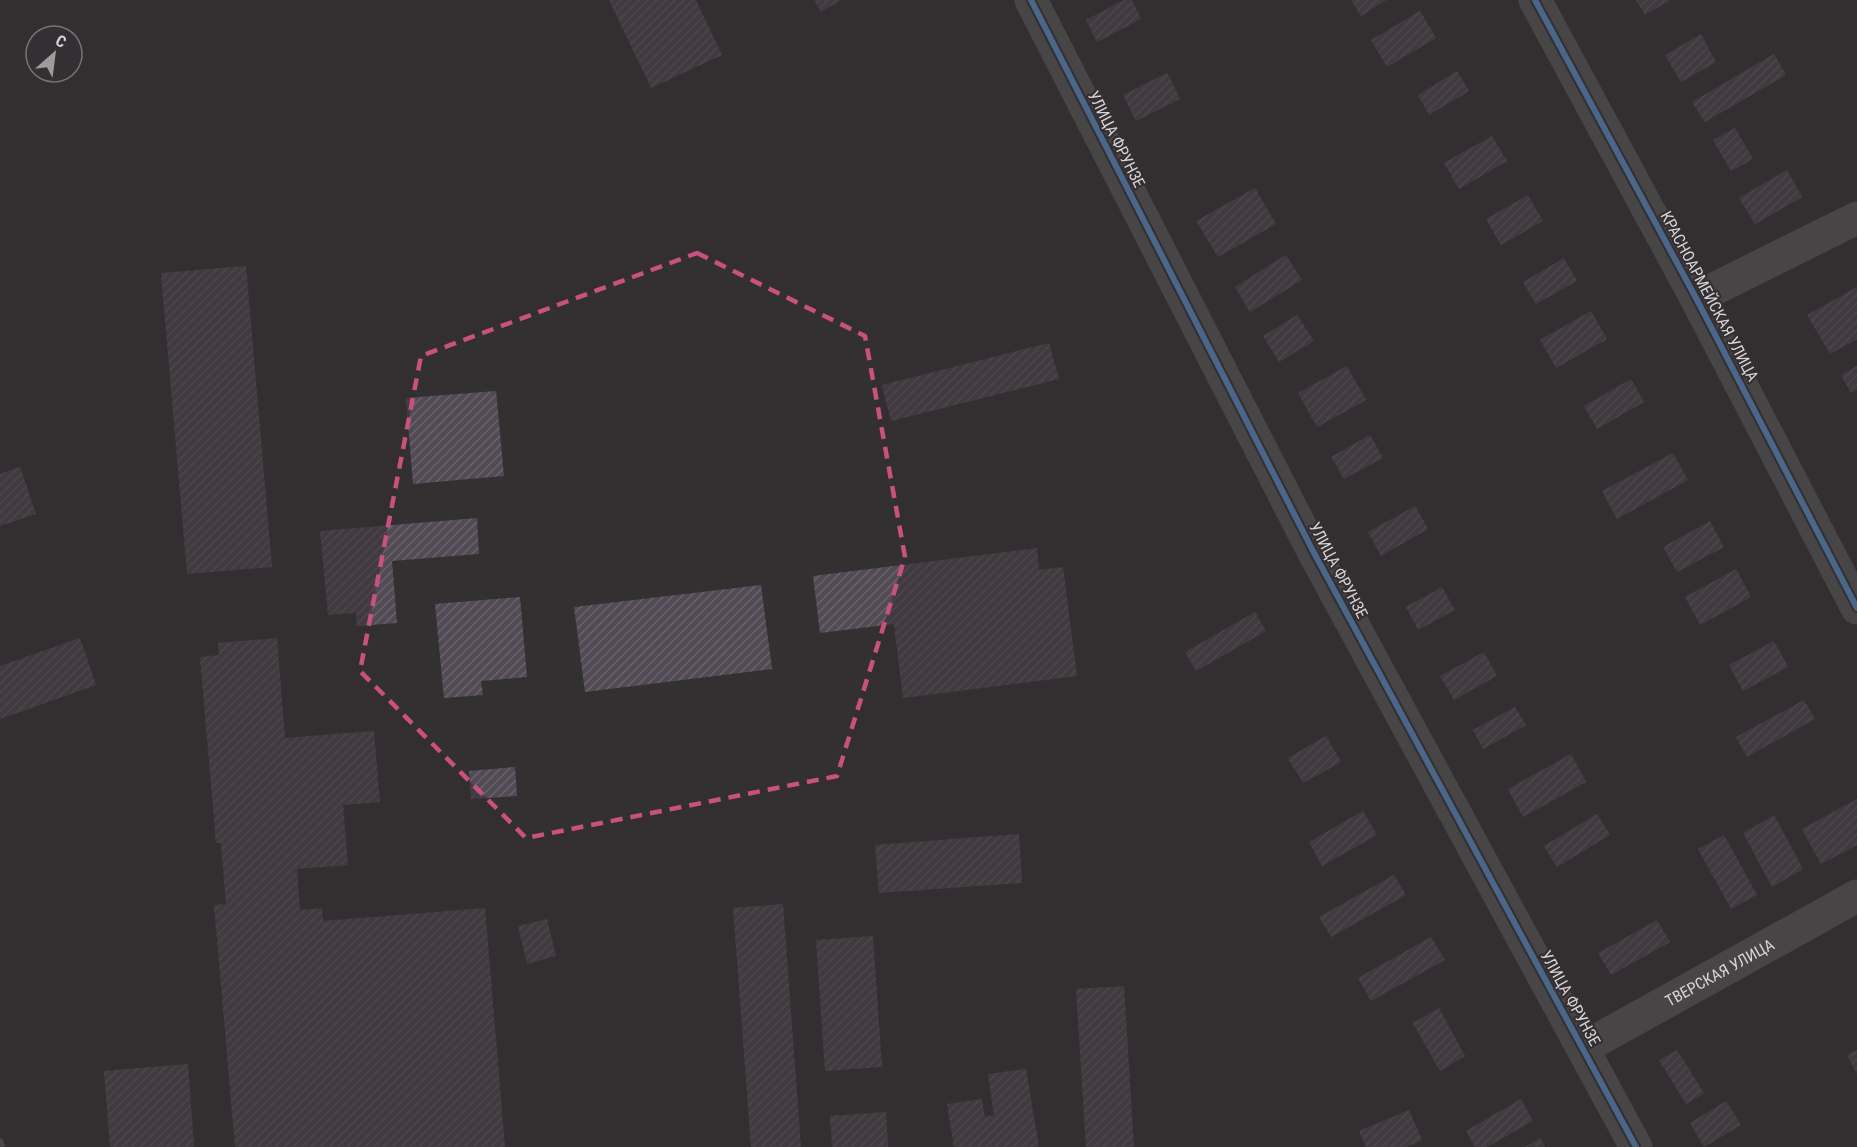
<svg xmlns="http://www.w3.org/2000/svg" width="1857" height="1147" font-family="'Roboto Condensed',sans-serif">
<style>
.building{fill:url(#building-hatch)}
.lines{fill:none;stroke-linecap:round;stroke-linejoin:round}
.minor{stroke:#636062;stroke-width:33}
.rail{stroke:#696668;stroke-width:4.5;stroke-dasharray:9 4.5;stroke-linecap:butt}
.cycleway-casing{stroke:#342f32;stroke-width:10}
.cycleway{stroke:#66a8f1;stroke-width:6}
.marked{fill:none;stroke:#c95180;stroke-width:4.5;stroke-dasharray:12 8;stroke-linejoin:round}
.labels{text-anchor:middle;stroke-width:4.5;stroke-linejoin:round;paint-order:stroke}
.street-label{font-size:16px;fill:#d8d5d7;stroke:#342f32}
</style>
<defs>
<pattern id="building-hatch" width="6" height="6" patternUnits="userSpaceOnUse" patternTransform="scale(1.5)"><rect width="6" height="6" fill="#524a54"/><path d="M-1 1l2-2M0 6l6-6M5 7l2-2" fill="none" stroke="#6a636c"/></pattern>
</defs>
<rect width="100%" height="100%" fill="#333032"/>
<g class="building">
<path d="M609,0H696L722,55L651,88Z"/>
<path d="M814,0H841L821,12Z"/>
<path d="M1124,0H1132L1141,19L1097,42L1086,20Z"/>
<path d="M1351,0H1386L1361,16Z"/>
<path d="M1636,0H1671L1645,15Z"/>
<path d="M1420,11L1436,38L1387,67L1371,40Z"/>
<path d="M1701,34L1716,62L1681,82L1665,55Z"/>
<path d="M1774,54L1786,75L1705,122L1692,102Z"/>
<path d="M1457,71L1469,91L1429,115L1418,95Z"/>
<path d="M1167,73L1180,99L1136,121L1123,95Z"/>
<path d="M1735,128L1753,159L1731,171L1713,140Z"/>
<path d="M1492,136L1507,161L1459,189L1444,163Z"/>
<path d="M1787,170L1802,197L1755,224L1739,198Z"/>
<path d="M1255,188L1276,224L1218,257L1196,221Z"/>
<path d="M1528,195L1543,221L1501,245L1486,219Z"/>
<path d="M1286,255L1302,280L1250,312L1235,287Z"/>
<path d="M1564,258L1577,281L1536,304L1523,282Z"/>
<path d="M246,266L272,567L187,574L161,273Z"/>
<path d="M1857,287V339L1830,354L1807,315Z"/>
<path d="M1591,311L1607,339L1556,368L1540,340Z"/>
<path d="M1297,315L1314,341L1279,362L1263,336Z"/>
<path d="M1049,343L1059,379L891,421L882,385Z"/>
<path d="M1347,366L1366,400L1317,427L1298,393Z"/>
<path d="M1857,366V390L1851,393L1841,375Z"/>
<path d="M1631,379L1644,402L1597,429L1584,406Z"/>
<path d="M496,391L504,476L413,484L406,398Z"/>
<path d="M1370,435L1383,458L1344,479L1331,457Z"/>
<path d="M1673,453L1688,480L1617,519L1602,491Z"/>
<path d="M20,467L36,514L0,526V474Z"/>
<path d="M1415,506L1428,529L1381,556L1368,532Z"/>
<path d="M477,518L479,554L392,561L397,623L357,626L356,613L328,615L320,531Z"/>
<path d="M1710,521L1724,547L1677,572L1663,547Z"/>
<path d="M1037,548L1039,570L1063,567L1077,676L903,698L894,624L820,633L813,576Z"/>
<path d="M1736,569L1751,597L1700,625L1685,597Z"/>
<path d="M761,585L772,669L585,692L574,607Z"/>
<path d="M1442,587L1455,610L1418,630L1406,607Z"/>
<path d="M520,597L527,677L481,681L483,695L444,698L435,604Z"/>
<path d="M1255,612L1266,631L1196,671L1185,652Z"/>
<path d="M80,638L96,685L0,719V666Z"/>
<path d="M277,638L285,738L374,731L380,802L343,805L348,865L297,869L300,910L322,908L323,921L485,908L505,1147H235L214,905L226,904L221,843H216L200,657L219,655L218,643Z"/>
<path d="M1774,641L1788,667L1743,691L1729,665Z"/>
<path d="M1484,652L1497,676L1454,700L1440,676Z"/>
<path d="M1804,700L1815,719L1747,757L1736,737Z"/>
<path d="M1515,707L1526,725L1483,749L1473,730Z"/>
<path d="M1326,736L1341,762L1303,783L1288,758Z"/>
<path d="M1571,754L1586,782L1523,817L1508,789Z"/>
<path d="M515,767L517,796L471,799L469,771Z"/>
<path d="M1857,799V845L1821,864L1802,829Z"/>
<path d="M1363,811L1377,835L1322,866L1309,842Z"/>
<path d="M1597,814L1610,835L1557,867L1544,846Z"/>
<path d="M1774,815L1803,869L1772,887L1743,833Z"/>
<path d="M1019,834L1022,883L879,893L875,845Z"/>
<path d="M1724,835L1757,895L1731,909L1698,849Z"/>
<path d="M1394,875L1406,895L1331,937L1319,917Z"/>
<path d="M783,904L801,1147H751L733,908Z"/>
<path d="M547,919L556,956L527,964L518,926Z"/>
<path d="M1657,920L1670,942L1611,975L1598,953Z"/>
<path d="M873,936L882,1067L825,1071L816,940Z"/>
<path d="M1431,937L1445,960L1371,1001L1358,978Z"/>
<path d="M1124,986L1134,1147H1086L1076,989Z"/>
<path d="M1439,1008L1465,1056L1440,1071L1413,1023Z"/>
<path d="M1677,1050L1704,1093L1686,1104L1659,1060Z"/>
<path d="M1857,1050V1074L1847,1055Z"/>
<path d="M188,1064L194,1147H110L104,1071Z"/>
<path d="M1026,1069L1039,1147H954L947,1104L982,1099L985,1117L994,1115L988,1074Z"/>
<path d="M1521,1099L1533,1121L1487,1147H1475L1466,1131Z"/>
<path d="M1726,1101L1741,1125L1704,1147L1690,1123Z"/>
<path d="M1409,1110L1422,1140L1406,1147H1366L1359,1131Z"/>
<path d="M886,1112L888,1147H832L830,1116Z"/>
<path d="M1540,1138L1545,1147H1525Z"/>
</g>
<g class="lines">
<g class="minor">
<path d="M1031,0L1313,551L1636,1147"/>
<path d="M1535,0L1696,298L1857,608"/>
<path d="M1696,298L1857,218"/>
<path id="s1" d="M1583,1048L1857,896"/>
</g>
<path class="rail" d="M0,1139L3,1147"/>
<g class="cycleway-casing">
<g id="cycleway">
<path d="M1031,0L1313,551L1636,1147"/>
<path d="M1535,0L1696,298L1857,608"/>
</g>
</g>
<use href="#cycleway" class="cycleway"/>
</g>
<path d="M0 0H1857V1147H0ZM697,253L865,336L905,557L837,776L526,838L360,671L421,356Z" fill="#333032" fill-opacity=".55" fill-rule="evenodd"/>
<path class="marked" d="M697,253L865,336L905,557L837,776L526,838L360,671L421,356Z"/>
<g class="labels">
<g class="street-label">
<text transform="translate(1117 139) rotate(63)" y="6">УЛИЦА ФРУНЗЕ</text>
<text transform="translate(1710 296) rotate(62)" y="6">КРАСНОАРМЕЙСКАЯ УЛИЦА</text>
<text transform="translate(1339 570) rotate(62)" y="6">УЛИЦА ФРУНЗЕ</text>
<text dy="6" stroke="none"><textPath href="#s1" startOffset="156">ТВЕРСКАЯ УЛИЦА</textPath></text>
<text transform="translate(1571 998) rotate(61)" y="6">УЛИЦА ФРУНЗЕ</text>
</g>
</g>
<g transform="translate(54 54) rotate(28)"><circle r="28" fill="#342f32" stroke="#767174" stroke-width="1.5"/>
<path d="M0-4.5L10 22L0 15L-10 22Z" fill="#9e9b9d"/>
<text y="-9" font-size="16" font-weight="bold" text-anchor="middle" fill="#d8d5d7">С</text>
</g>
</svg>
